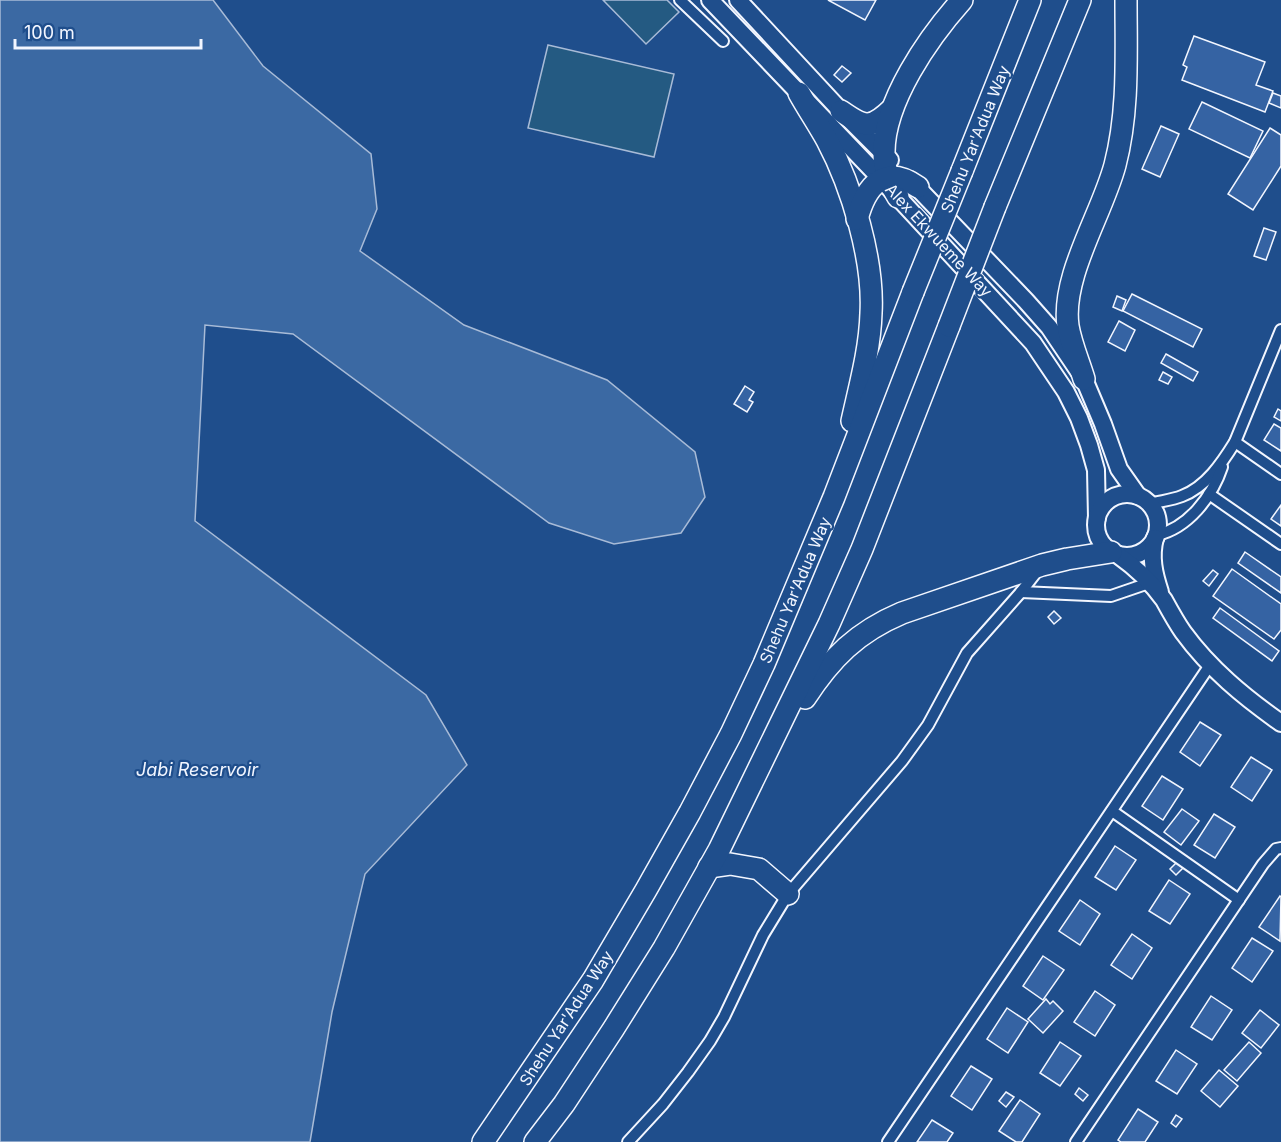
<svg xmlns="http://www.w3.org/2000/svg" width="1281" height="1142" font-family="Inter,sans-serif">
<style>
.green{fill:#245a82;stroke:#a8bbd7;stroke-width:1.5}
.water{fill:#3b69a3;stroke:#a8bbd7;stroke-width:1.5}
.building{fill:#3563a3;stroke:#f2f6ff;stroke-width:1.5}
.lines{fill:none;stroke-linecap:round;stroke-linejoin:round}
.street-casing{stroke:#f2f6ff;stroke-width:14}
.secondary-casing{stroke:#f2f6ff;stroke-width:20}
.highway-casing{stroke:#f2f6ff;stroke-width:24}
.street{stroke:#1f4e8c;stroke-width:10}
.secondary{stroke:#1f4e8c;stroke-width:16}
.highway{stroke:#1f4e8c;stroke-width:21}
.highway-bridge-casing{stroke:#f2f6ff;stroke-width:24;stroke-linecap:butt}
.highway-bridge{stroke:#1f4e8c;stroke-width:21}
.labels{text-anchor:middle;stroke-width:4.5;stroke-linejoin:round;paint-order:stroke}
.street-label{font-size:16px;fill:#f2f6ff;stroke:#1f4e8c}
.water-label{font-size:18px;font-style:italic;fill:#f2f6ff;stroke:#1f4e8c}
</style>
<rect width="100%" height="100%" fill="#1f4e8c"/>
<g class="green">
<path d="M603,0H667L679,12L646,44Z"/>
<path d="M548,45L674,74L654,157L528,128Z"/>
</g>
<path class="water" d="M0,0H213L263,66L371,154L377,209L360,251L464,325L607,380L695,452L705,497L681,533L614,544L549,523L293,334L205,325L195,521L426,695L467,765L365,874L332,1012L310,1142H0Z"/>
<g class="building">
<path d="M828,0H876L865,20Z"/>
<path d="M1194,36L1265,62L1256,85L1273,91L1265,112L1182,80L1187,67L1183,65Z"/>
<path d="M842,66L851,73L842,82L834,75Z"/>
<path d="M1273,93L1281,96V108L1269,103Z"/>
<path d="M1202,102L1263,131L1250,158L1189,129Z"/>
<path d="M1161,126L1179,134L1160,177L1142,169Z"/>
<path d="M1270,128L1281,135V166L1253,210L1228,194Z"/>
<path d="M1264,228L1276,232L1266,260L1254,256Z"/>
<path d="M1132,294L1202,329L1193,347L1123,311Z"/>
<path d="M1117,296L1126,300L1122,311L1113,307Z"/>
<path d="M1119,321L1135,330L1125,351L1108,342Z"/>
<path d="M1166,354L1198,372L1193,381L1161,363Z"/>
<path d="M1163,372L1172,377L1168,384L1159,380Z"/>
<path d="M745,386L754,392L749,400L753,402L747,412L734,404Z"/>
<path d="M1278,409L1281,411V421L1274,417Z"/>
<path d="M1274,424L1281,428V451L1264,440Z"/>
<path d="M1281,505V526L1271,519Z"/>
<path d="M1245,552L1281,577V593L1238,563Z"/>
<path d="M1232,569L1281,604V630L1274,639L1213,596Z"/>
<path d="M1213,570L1218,574L1209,586L1203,581Z"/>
<path d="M1220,608L1279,651L1272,661L1213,618Z"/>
<path d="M1054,611L1061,618L1054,624L1048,617Z"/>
<path d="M1200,722L1221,735L1200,766L1180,752Z"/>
<path d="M1251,757L1272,770L1252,801L1231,787Z"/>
<path d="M1162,776L1183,789L1163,820L1142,806Z"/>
<path d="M1182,809L1199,821L1181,845L1164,832Z"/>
<path d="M1214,814L1235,827L1215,858L1194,845Z"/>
<path d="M1115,846L1136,860L1116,890L1095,877Z"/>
<path d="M1177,862L1183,868L1176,875L1170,869Z"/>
<path d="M1169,880L1190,894L1170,924L1149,911Z"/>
<path d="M1280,896L1281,897L1280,941L1259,927Z"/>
<path d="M1080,900L1100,914L1080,945L1059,931Z"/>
<path d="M1132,934L1152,948L1132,979L1111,965Z"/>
<path d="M1252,938L1273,951L1252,982L1232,968Z"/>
<path d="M1043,956L1064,970L1043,1000L1023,986Z"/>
<path d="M1095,991L1115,1005L1095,1036L1074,1022Z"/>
<path d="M1211,996L1232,1010L1212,1040L1191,1027Z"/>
<path d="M1046,999L1050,1004L1053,1001L1063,1011L1043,1033L1028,1019Z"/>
<path d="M1007,1008L1028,1022L1008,1053L987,1039Z"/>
<path d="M1260,1010L1279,1025L1261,1048L1242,1033Z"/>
<path d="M1060,1042L1081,1056L1060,1086L1040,1073Z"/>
<path d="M1249,1042L1261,1053L1237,1081L1224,1070Z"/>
<path d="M1176,1050L1197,1064L1177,1094L1156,1081Z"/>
<path d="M971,1066L992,1079L972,1110L951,1096Z"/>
<path d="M1219,1070L1238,1086L1220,1107L1201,1091Z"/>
<path d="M1079,1088L1088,1095L1083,1101L1075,1094Z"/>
<path d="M1006,1092L1014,1097L1006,1107L999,1101Z"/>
<path d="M1020,1100L1040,1114L1022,1142H1016L999,1131Z"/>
<path d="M1138,1109L1158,1122L1145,1142H1121L1118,1140Z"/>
<path d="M1176,1115L1182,1119L1176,1127L1171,1123Z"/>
<path d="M932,1120L953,1133L947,1142H917Z"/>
</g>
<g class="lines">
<g class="street-casing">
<g id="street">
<path d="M680,0L723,41"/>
<path d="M1235,442L1281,474"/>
<path d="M1209,494L1281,544"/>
<path d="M1150,504C1161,501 1172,500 1182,496C1206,487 1222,463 1235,442L1281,330"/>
<path d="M1157,535C1188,528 1212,497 1222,467"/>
<path d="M1021,592L1111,596L1149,583"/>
<path d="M1112,811L1239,900"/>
<path d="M628,1142L663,1104L688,1072L710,1041L724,1017L763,935L788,894L902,761L928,725L967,653L1021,592L1038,570"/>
<path d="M888,1142L1210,665"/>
<path d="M1076,1142L1263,864L1276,849L1281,848"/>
</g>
</g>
<g class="secondary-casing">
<g id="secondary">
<path d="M710,0L882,180L1033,343L1066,392L1079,418L1089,445L1096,470L1097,518"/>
<path d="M738,0L841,111L890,160"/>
<path d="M910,180L1026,301L1049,327L1084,379L1103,424L1119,469L1138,496"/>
<circle cx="1127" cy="525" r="31"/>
<path d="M1155,538C1150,557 1154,574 1160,592"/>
<path d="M1118,555C1135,567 1152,583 1164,600C1170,611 1176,622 1183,632C1210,669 1244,697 1281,723"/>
</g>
</g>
<g class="highway-casing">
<g id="highway">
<path d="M799,93C808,109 818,124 827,140C852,187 874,260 871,313C870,349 860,385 852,421"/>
<path d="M841,111C864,127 870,130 892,109"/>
<path d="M962,171L1030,0"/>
<path d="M898,197C890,184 884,171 884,154C883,102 929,37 962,0"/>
<path d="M995,207L1080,0"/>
<path d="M857,219C866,186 884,163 918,187"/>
<path d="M1084,379C1079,362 1071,344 1068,326C1061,276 1102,214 1115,165C1129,111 1126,55 1126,0"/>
<path d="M805,698C831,658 857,632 902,613L1042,565L1067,559L1111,552"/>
<path d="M709,867L730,864L759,869L788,894"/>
<path d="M483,1142L593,980L646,890L690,812L731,734L764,664L834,497L913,292"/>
<path d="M535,1142L564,1104L614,1028L664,948L719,850L829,624L862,549L949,326"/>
</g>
</g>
<use href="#street" class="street"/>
<use href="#secondary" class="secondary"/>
<use href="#highway" class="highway"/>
<g class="highway-bridge-casing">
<g id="highway-bridge">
<path d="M913,292L962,171"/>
<path d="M949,326L995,207"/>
</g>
</g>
<use href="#highway-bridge" class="highway-bridge"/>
</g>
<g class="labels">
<g class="street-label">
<text transform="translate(975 139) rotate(-68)" y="6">Shehu Yar'Adua Way</text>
<text transform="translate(939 240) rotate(47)" y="6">Alex Ekwueme Way</text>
<text transform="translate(795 590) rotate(-67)" y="6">Shehu Yar'Adua Way</text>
<text transform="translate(566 1018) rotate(-57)" y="6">Shehu Yar'Adua Way</text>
</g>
<g class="water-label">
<text x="197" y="776">Jabi Reservoir</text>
</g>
</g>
<path d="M15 39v9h186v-9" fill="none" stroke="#f2f6ff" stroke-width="3"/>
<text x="24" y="39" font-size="18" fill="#f2f6ff" stroke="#1f4e8c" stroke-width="4.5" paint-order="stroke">100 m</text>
</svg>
